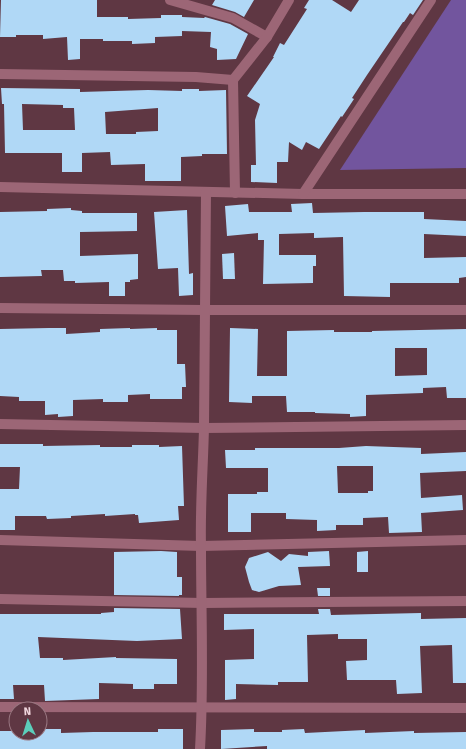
<svg xmlns="http://www.w3.org/2000/svg" width="466" height="749" font-family="'Fira Sans',sans-serif">
<style>
.green{fill:#72559e}
.building{fill:#b0d8f6;fill-rule:evenodd}
.lines{fill:none;stroke-linecap:round;stroke-linejoin:round}
.minor{stroke:#9c6676;stroke-width:10}
</style>
<rect width="100%" height="100%" fill="#5f3743"/>
<path class="green" d="M451,0H466V168L340,170Z"/>
<g class="building">
<path d="M1,0H97V17H128V19L161,18V15H182V17L204,18L205,17L230,24L248,34L236,59L217,60V49L210,47L211,32L182,31V36L155,37V43L132,44V41H103V39H80V59L68,60L67,37L43,39V35H16V37H0Z"/>
<path d="M215,0H254L244,17L235,12L212,5Z"/>
<path d="M309,0H332L351,12L359,0H423L413,15L410,13L404,22H403L367,75L352,98L354,99L342,117L341,116L319,149L306,142L302,150L289,142L288,162H277V183L251,182V165H256L255,120L260,104L247,96L274,57H273L280,43L284,45L307,9L304,8Z"/>
<path d="M1,88L80,89V92L148,90L182,91V89H199V91L226,90L227,154H202V156L181,157V181H145V164L111,165L110,152L82,153V172H62V153H5L4,104H2ZM22,104L63,105V108H74L75,130H23ZM158,108V131L136,132V134H106L105,112Z"/>
<path d="M312,203L313,213L364,212H424V219L466,221V236L424,234V258L466,257V277L459,278V283H390V297L344,296L343,237L314,238V233L279,234V255H316V266H313V283L263,284L264,240H258V233L227,236L225,206L248,204L249,212H292L291,204Z"/>
<path d="M71,208V210L82,211V213H137V231L80,232V256L138,254V279L130,280V282H125V296H109V282L75,283V281H64L63,270H41L42,276L0,277V212L47,211V209Z"/>
<path d="M187,210L189,274L193,273V295L179,296L178,268L158,269L154,212Z"/>
<path d="M234,253L235,279H223L222,254Z"/>
<path d="M49,328H66V334L100,332V329L130,328V329L157,328V330H177V364H185L186,387H182V399H150V394L128,395V402H103V399L73,400V416L58,417V414L45,415V401H19V397L0,396V329Z"/>
<path d="M230,328L258,329L257,376H287V331L334,330V332H372V331L466,329V398H447L446,387L423,388V393L366,395V416L350,417V414L315,413V412H287L286,396H252V403L229,402ZM395,348H427V375L395,376Z"/>
<path d="M0,444H43V446L100,445V447H132V445H159V447L182,446L184,506H178L179,520L139,523L138,515H135V514L105,516V514L71,516V518L47,519L46,516H15V530H0V489H19L20,467H0Z"/>
<path d="M366,446L421,448V454L466,452V471L420,473L421,498L462,495L463,510L421,513L422,532L389,533L388,517L363,518V525H336V530L317,531V520L286,519V513H251V532H228V494H257V492H268V468H226L225,450H255V448H339ZM337,466H373V491H368V493H338Z"/>
<path d="M161,551L177,552V577H182V595H179V596L114,595V552Z"/>
<path d="M329,551L330,566L298,567L301,585L279,586L259,592L252,590L249,582L245,567L249,558L268,552L281,561L289,554L308,556V552Z"/>
<path d="M368,551V572H357V552Z"/>
<path d="M317,588H330V596H318Z"/>
<path d="M114,608L180,609L182,639L137,641L38,637L40,658H63V660L116,657V658L177,659V684H154V689H133V684L99,683V699L45,701L44,685H13L14,699H0V614H101V613L114,612Z"/>
<path d="M318,609H330L331,615L421,613V619L466,618V683H453L452,645L420,646L422,693L397,694L396,680H347L346,661L367,660V639H338V634L307,635L308,682H278V685L236,684V699L225,700V660L254,659V629L224,630V614H319Z"/>
<path d="M42,729H61V733L93,732H158V729H183V749H0V731H16V733H42Z"/>
<path d="M254,729V732H282V730L304,729L305,733L365,730V733L414,731V733L466,732V749H267V746L221,749V730Z"/>
</g>
<g class="lines">
<g class="minor">
<path d="M170,0L233,18L267,37"/>
<path d="M0,74L196,77L233,80"/>
<path d="M0,187L303,194H466"/>
<path d="M235,193L233,80L267,37L289,0"/>
<path d="M303,194L431,0"/>
<path d="M0,308L204,310H466"/>
<path d="M0,424L204,428L466,425"/>
<path d="M0,540L201,546L466,540"/>
<path d="M0,599L203,603L466,601"/>
<path d="M0,707L466,708"/>
<path d="M200,749C204,681 201,614 201,546C200,507 203,468 204,428C205,350 205,271 206,192"/>
</g>
</g>
<g transform="translate(28 721) rotate(356)"><circle r="19" fill="#5f3743" stroke="#997781"/>
<path d="M0-3L7 15L0 10L-7 15Z" fill="#5ccebb"/>
<text y="-6" font-size="11" font-weight="bold" text-anchor="middle" fill="#f1d7de">N</text>
</g>
</svg>
